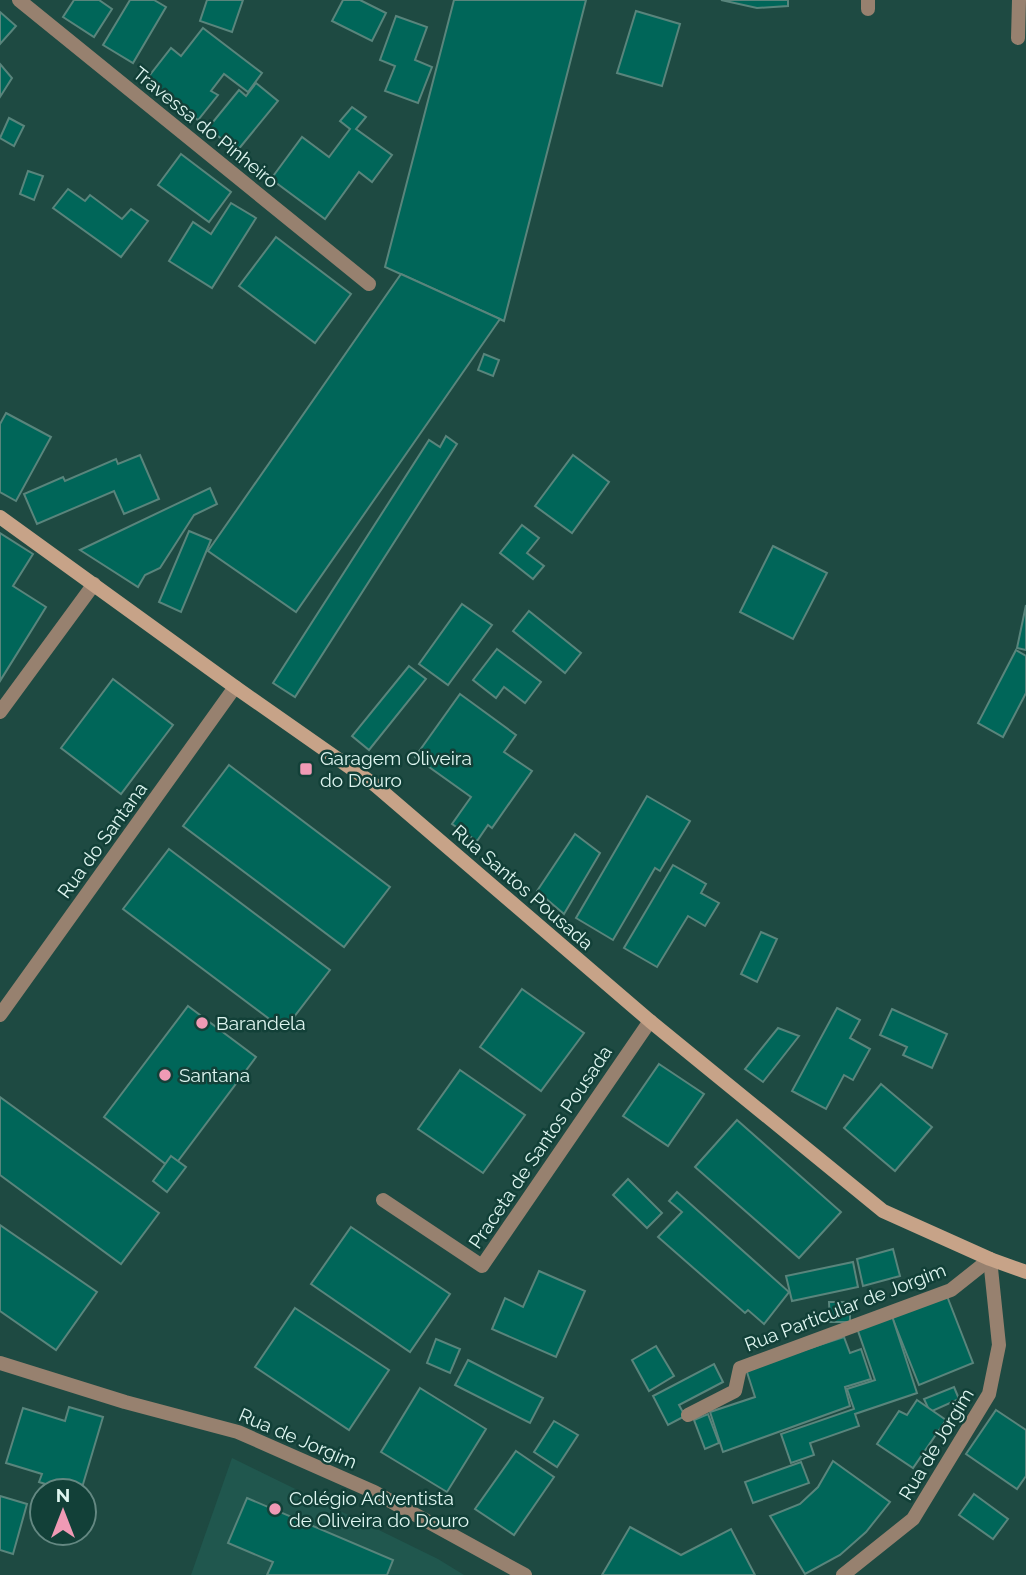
<svg xmlns="http://www.w3.org/2000/svg" width="1026" height="1575" font-family="Raleway,sans-serif">
<style>
.built{fill:#20574e}
.building{fill:#006659;stroke:#59857c;stroke-width:2}
.lines{fill:none;stroke-linecap:round;stroke-linejoin:round}
.lane{stroke:#97816f;stroke-width:14}
.street{stroke:#97816f;stroke-width:14}
.secondary{stroke:#c7a388;stroke-width:14}
.poi-dot{fill:#f09ab5;stroke:#124038;stroke-width:2.5}
.labels{text-anchor:middle;stroke-width:5;stroke-linejoin:round;paint-order:stroke}
.street-label{font-size:19px;fill:#def5f0;stroke:#124038}
.poi-label{font-size:19px;fill:#def5f0;stroke:#124038;text-anchor:start}
</style>
<rect width="100%" height="100%" fill="#1e4a42"/>
<path class="built" d="M232,1458L438,1559L464,1575H191Z"/>
<g class="building">
<path d="M74,0H99L112,9L94,37L63,17Z"/>
<path d="M130,0H154L166,7L133,63L103,45Z"/>
<path d="M207,0H243L232,32L200,21Z"/>
<path d="M343,0H360L386,13L372,41L332,21Z"/>
<path d="M454,0H586L504,321L385,267Z"/>
<path d="M721,0H788V6L757,8Z"/>
<path d="M636,11L680,24L662,86L617,73Z"/>
<path d="M0,12L16,26L0,44Z"/>
<path d="M396,16L427,27L415,60L432,67L418,103L385,91L395,66L380,60Z"/>
<path d="M203,28L262,73L248,92L224,74L211,91L218,95L198,120L146,80L171,48L181,56Z"/>
<path d="M0,64L12,78L0,97Z"/>
<path d="M256,83L278,101L237,151L208,128L239,90L246,96Z"/>
<path d="M352,107L366,117L356,129L392,155L372,182L359,172L325,219L271,179L302,137L329,157L350,129L340,121Z"/>
<path d="M9,118L24,126L14,146L0,138Z"/>
<path d="M181,154L231,192L209,222L158,185Z"/>
<path d="M28,171L43,176L34,200L20,194Z"/>
<path d="M68,189L85,201L90,195L122,219L131,209L148,221L121,257L53,208Z"/>
<path d="M231,203L256,218L212,288L169,261L193,222L211,234Z"/>
<path d="M276,237L351,294L315,343L239,286Z"/>
<path d="M401,274L500,319L296,612L208,551Z"/>
<path d="M484,354L499,360L493,376L478,370Z"/>
<path d="M6,413L51,437L16,501L0,492V424Z"/>
<path d="M446,436L457,444L295,697L273,683L429,440L440,447Z"/>
<path d="M140,455L159,499L124,514L114,491L37,524L24,494L63,477L65,481L116,459L118,464Z"/>
<path d="M573,455L609,482L572,533L535,506Z"/>
<path d="M210,488L217,504L194,515L160,568L145,575L138,587L80,550Z"/>
<path d="M522,525L539,538L527,553L544,566L533,579L500,553Z"/>
<path d="M189,531L211,540L181,612L159,602Z"/>
<path d="M0,533L33,554L13,586L46,607L0,681Z"/>
<path d="M773,546L827,573L793,639L740,612Z"/>
<path d="M462,604L492,625L448,685L419,664Z"/>
<path d="M1026,605V650L1017,648Z"/>
<path d="M529,611L581,653L565,673L513,631Z"/>
<path d="M497,649L541,682L525,703L504,687L496,698L473,680Z"/>
<path d="M1016,650L1026,656V693L1003,737L978,723Z"/>
<path d="M409,666L426,679L369,750L352,736Z"/>
<path d="M113,679L173,725L121,794L61,748Z"/>
<path d="M460,694L516,735L504,752L532,771L492,828L488,825L477,841L452,824L471,797L415,757Z"/>
<path d="M229,765L390,887L344,947L183,826Z"/>
<path d="M647,796L690,821L660,871L655,868L613,940L576,918Z"/>
<path d="M575,834L600,853L564,914L537,891Z"/>
<path d="M169,849L330,970L284,1030L123,909Z"/>
<path d="M673,865L706,884L701,893L719,903L705,926L688,916L657,967L624,948Z"/>
<path d="M761,932L777,939L757,982L741,974Z"/>
<path d="M522,989L584,1033L541,1091L480,1047Z"/>
<path d="M188,1006L256,1057L172,1169L104,1117Z"/>
<path d="M837,1008L860,1020L850,1038L870,1049L853,1080L844,1075L826,1109L792,1091Z"/>
<path d="M892,1009L947,1034L932,1068L903,1055L907,1047L880,1035Z"/>
<path d="M778,1028L799,1036L763,1082L745,1069Z"/>
<path d="M659,1064L704,1094L668,1146L623,1116Z"/>
<path d="M460,1070L525,1115L483,1173L418,1129Z"/>
<path d="M881,1084L932,1127L895,1171L844,1128Z"/>
<path d="M0,1097L159,1213L121,1264L0,1175Z"/>
<path d="M737,1120L841,1212L799,1258L695,1167Z"/>
<path d="M171,1156L186,1167L167,1192L153,1181Z"/>
<path d="M628,1179L662,1213L647,1228L613,1195Z"/>
<path d="M677,1192L789,1292L764,1324L748,1310L745,1313L658,1237L682,1212L669,1201Z"/>
<path d="M0,1225L97,1292L56,1350L0,1311Z"/>
<path d="M351,1227L450,1294L410,1352L311,1284Z"/>
<path d="M893,1249L900,1276L863,1286L857,1259Z"/>
<path d="M853,1262L858,1287L792,1301L786,1276Z"/>
<path d="M539,1271L585,1291L556,1357L492,1329L505,1298L523,1307Z"/>
<path d="M947,1296L973,1363L919,1385L892,1317Z"/>
<path d="M829,1302H850V1322H830Z"/>
<path d="M295,1308L389,1370L349,1430L255,1367Z"/>
<path d="M892,1316L917,1393L855,1414L859,1426L810,1443L814,1455L791,1463L781,1434L854,1409L847,1389L875,1380L857,1328Z"/>
<path d="M844,1337L850,1353L861,1349L871,1379L845,1387L850,1406L723,1452L710,1412L755,1397L746,1369Z"/>
<path d="M436,1339L460,1349L450,1373L427,1363Z"/>
<path d="M656,1346L674,1376L649,1391L632,1360Z"/>
<path d="M468,1360L543,1398L530,1423L455,1385Z"/>
<path d="M714,1364L723,1382L679,1405L685,1416L668,1425L653,1396Z"/>
<path d="M954,1387L959,1399L930,1412L924,1399Z"/>
<path d="M420,1388L486,1429L447,1492L381,1452Z"/>
<path d="M917,1400L946,1420L913,1468L877,1444L899,1411L907,1415Z"/>
<path d="M69,1407L103,1417L81,1491H68L39,1482L42,1474L6,1463L23,1408L65,1421Z"/>
<path d="M996,1410L1026,1430V1476L1017,1489L966,1454Z"/>
<path d="M708,1414L719,1443L705,1449L694,1420Z"/>
<path d="M554,1421L578,1435L557,1467L534,1452Z"/>
<path d="M516,1451L554,1477L514,1535L475,1509Z"/>
<path d="M833,1461L890,1502L866,1532L840,1555L805,1574L770,1516L800,1504L818,1487Z"/>
<path d="M801,1462L809,1483L753,1503L745,1482Z"/>
<path d="M974,1494L1008,1519L993,1539L959,1515Z"/>
<path d="M0,1496L27,1504L13,1554L0,1550Z"/>
<path d="M247,1498L393,1560L387,1575H267L273,1562L228,1543Z"/>
<path d="M630,1527L681,1555L731,1529L755,1575H602Z"/>
</g>
<g class="lines">
<path class="lane" d="M0,712L94,584"/>
<g class="street">
<path d="M19,0L369,284"/>
<path d="M868,9V0"/>
<path d="M1018,38L1019,0"/>
<path d="M0,1015L235,687"/>
<path d="M383,1200L482,1266L650,1021"/>
<path d="M0,1363L125,1402L238,1432L374,1492L525,1575"/>
<path d="M688,1415L735,1391L740,1368L951,1290L990,1259"/>
<path d="M843,1575L913,1519L989,1394L999,1345L990,1259"/>
</g>
<path class="secondary" d="M0,517L235,687L375,785L650,1021L883,1211L990,1259L1026,1272"/>
</g>
<g class="poi-dot">
<rect x="299" y="762" width="14" height="14" rx="3.5"/>
<circle cx="202" cy="1023" r="7"/>
<circle cx="165" cy="1075" r="7"/>
<circle cx="275" cy="1509" r="7"/>
</g>
<g class="labels">
<g class="street-label">
<text transform="translate(206 127) rotate(39)" y="7">Travessa do Pinheiro</text>
<text transform="translate(102 840) rotate(-54)" y="7">Rua do Santana</text>
<text transform="translate(523 887) rotate(41)" y="7">Rua Santos Pousada</text>
<text transform="translate(540 1147) rotate(-56)" y="7">Praceta de Santos Pousada</text>
<text transform="translate(845 1307) rotate(-21)" y="7">Rua Particular de Jorgim</text>
<text transform="translate(298 1438) rotate(23)" y="7">Rua de Jorgim</text>
<text transform="translate(936 1444) rotate(-59)" y="7">Rua de Jorgim</text>
</g>
<g class="poi-label">
<text x="320" y="765">Garagem Oliveira<tspan x="320" dy="22">do Douro</tspan></text>
<text x="216" y="1030">Barandela</text>
<text x="179" y="1082">Santana</text>
<text x="289" y="1505">Colégio Adventista<tspan x="289" dy="22">de Oliveira do Douro</tspan></text>
</g>
</g>
<g transform="translate(63 1512)"><circle r="33" fill="#124038" stroke="#648882" stroke-width="2"/>
<path d="M0-5L12 26L0 18L-12 26Z" fill="#f09ab5"/>
<text y="-10" font-size="19" font-weight="bold" text-anchor="middle" fill="#def5f0">N</text>
</g>
</svg>
